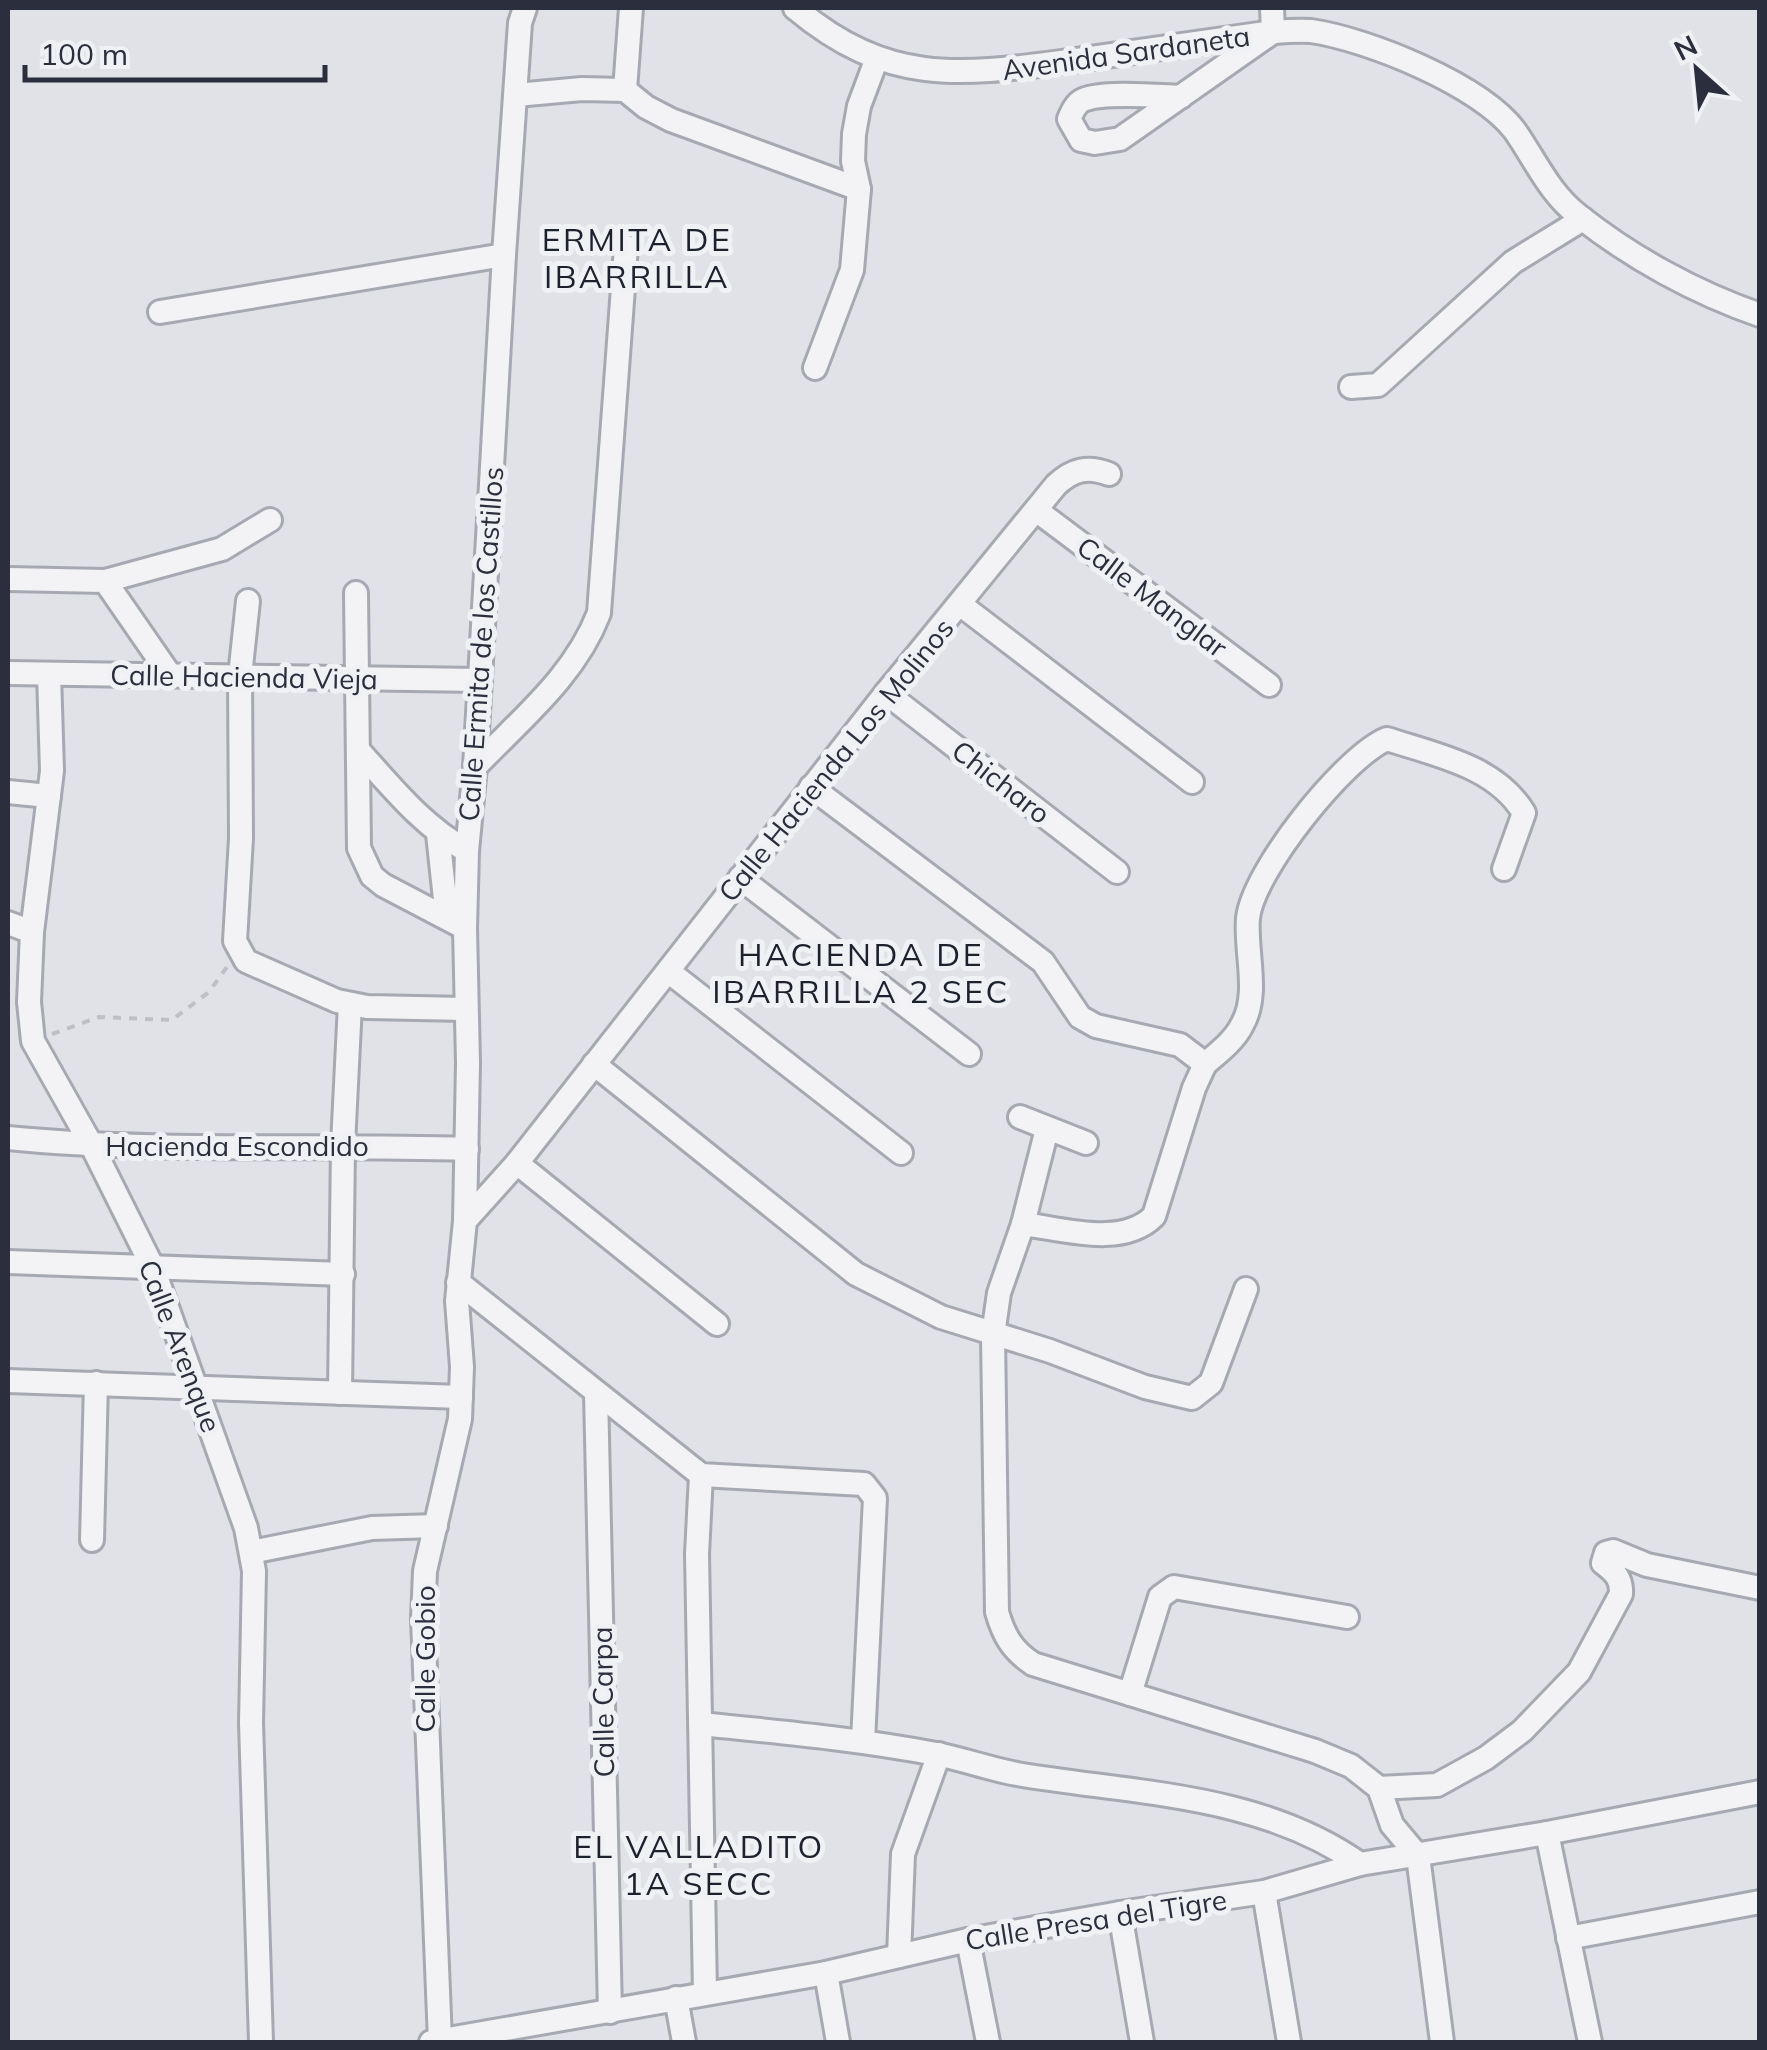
<svg xmlns="http://www.w3.org/2000/svg" width="1767" height="2050" font-family="Mulish,sans-serif">
<style>
.lines{fill:none;stroke-linecap:round;stroke-linejoin:round}
.minor-casing{stroke:#a6a9b1;stroke-width:28}
.path{stroke:#bfc0c6;stroke-width:4;stroke-dasharray:8 8;stroke-linecap:butt}
.minor{stroke:#f3f3f6;stroke-width:22}
.labels{text-anchor:middle;stroke-width:10;stroke-linejoin:round;paint-order:stroke}
.street-label{font-size:28px;fill:#2b2f3d;stroke:#f0f1f5}
.quarter-label{font-size:32px;letter-spacing:2.5px;fill:#1d212e;stroke:#f0f1f5}
</style>
<rect width="100%" height="100%" fill="#e0e2e8"/>
<g class="lines">
<g class="minor-casing">
<g id="minor">
<path d="M795,8C893,90 967,74 1084,59C1147,50 1210,41 1273,32C1286,31 1299,30 1311,31C1367,39 1481,85 1515,131C1536,161 1549,193 1579,216C1632,258 1696,293 1760,315"/>
<path d="M625,90L631,8"/>
<path d="M516,95L582,89L625,90L646,107L671,120L859,189"/>
<path d="M1181,97C1158,96 1103,91 1083,100C1076,103 1072,112 1069,119L1081,140L1095,143L1120,139L1273,32L1272,8"/>
<path d="M160,312L504,255"/>
<path d="M815,368L852,270L859,189L853,161L854,134L859,106L877,58"/>
<path d="M1351,387L1378,385L1513,262L1583,219"/>
<path d="M1036,510L1269,685"/>
<path d="M8,579L105,581L170,675"/>
<path d="M105,581L222,549L270,520"/>
<path d="M356,593L359,848L372,876L383,885L465,928"/>
<path d="M248,601L240,676L241,838L235,941L246,961L337,1001L367,1007L466,1009"/>
<path d="M961,605L1192,782"/>
<path d="M8,673L480,680"/>
<path d="M49,674L52,771L32,932L29,1002L33,1041L92,1146L153,1268L246,1528L254,1571L251,1723L261,2042"/>
<path d="M886,693L1117,872"/>
<path d="M360,752C394,790 423,826 467,851"/>
<path d="M475,767C521,719 575,676 599,613L626,247"/>
<path d="M811,787L1043,962L1080,1017L1096,1026L1180,1045L1205,1064L1194,1088L1154,1216C1122,1248 1064,1229 1023,1224"/>
<path d="M8,792L49,796"/>
<path d="M438,834L447,918"/>
<path d="M740,878L969,1054"/>
<path d="M8,923L32,932"/>
<path d="M668,971L901,1153"/>
<path d="M594,1064L856,1274L941,1317L1050,1351L1145,1387L1192,1398L1211,1383L1246,1289"/>
<path d="M1205,1064C1218,1053 1234,1041 1242,1025C1260,994 1245,952 1248,918C1253,871 1345,756 1387,739C1436,755 1496,766 1524,813L1504,869"/>
<path d="M1020,1117L1086,1143"/>
<path d="M1047,1129L1023,1224L999,1293L993,1335L997,1612C1004,1636 1012,1650 1033,1664L1315,1751L1351,1766L1379,1788L1392,1825L1418,1856L1442,2042"/>
<path d="M8,1138C160,1153 314,1144 467,1149"/>
<path d="M517,1163L717,1324"/>
<path d="M465,1221L517,1163L886,693L1056,485C1073,469 1088,466 1109,474"/>
<path d="M8,1262L343,1274"/>
<path d="M458,1282L701,1475L864,1484L875,1498L863,1741"/>
<path d="M8,1381L461,1397"/>
<path d="M340,1393L343,1145L350,1004"/>
<path d="M596,1393L610,2012"/>
<path d="M701,1475L697,1554L705,1993"/>
<path d="M92,1540L96,1383"/>
<path d="M251,1552L372,1528L436,1526"/>
<path d="M1130,1694L1160,1597L1174,1587L1347,1617"/>
<path d="M701,1724C779,1732 858,1739 936,1754C963,1759 989,1769 1017,1774C1134,1794 1259,1793 1360,1864"/>
<path d="M1379,1788L1437,1785L1486,1758L1522,1731L1579,1672L1621,1594C1622,1579 1615,1572 1603,1563L1606,1553L1613,1551L1647,1565L1760,1588"/>
<path d="M1547,1833L1590,2042"/>
<path d="M1264,1892L1289,2042"/>
<path d="M1120,1913L1142,2042"/>
<path d="M1568,1938L1760,1902"/>
<path d="M968,1940L988,2042"/>
<path d="M899,1956L903,1854L939,1754"/>
<path d="M826,1973L838,2042"/>
<path d="M676,1998L684,2042"/>
<path d="M440,2041L423,1619L425,1571L460,1419L462,1367L457,1301L465,1221L468,1063L465,928L467,851L475,767L504,255L520,23L525,8"/>
<path d="M431,2042L826,1973L968,1940L1120,1913L1264,1892L1360,1864L1547,1833L1760,1792"/>
</g>
</g>
<path class="path" d="M52,1034L99,1017L172,1020L209,992L227,967"/>
<use href="#minor" class="minor"/>
</g>
<g class="labels">
<g class="street-label">
<text transform="translate(1126 53) rotate(-8)" y="10">Avenida Sardaneta</text>
<text transform="translate(1152 597) rotate(37)" y="10">Calle Manglar</text>
<text transform="translate(481 644) rotate(-86)" y="10">Calle Ermita de los Castillos</text>
<text transform="translate(244 677) rotate(1)" y="10">Calle Hacienda Vieja</text>
<text transform="translate(836 760) rotate(-51)" y="10">Calle Hacienda Los Molinos</text>
<text transform="translate(1001 782) rotate(38)" y="10">Chicharo</text>
<text x="237" y="1156">Hacienda Escondido</text>
<text transform="translate(180 1346) rotate(69)" y="10">Calle Arenque</text>
<text transform="translate(425 1659) rotate(-90)" y="10">Calle Gobio</text>
<text transform="translate(603 1702) rotate(-91)" y="10">Calle Carpa</text>
<text transform="translate(1096 1920) rotate(-9)" y="10">Calle Presa del Tigre</text>
</g>
<g class="quarter-label">
<text x="637" y="251">ERMITA DE<tspan x="637" dy="37">IBARRILLA</tspan></text>
<text x="861" y="966">HACIENDA DE<tspan x="861" dy="37">IBARRILLA 2 SEC</tspan></text>
<text x="699" y="1858">EL VALLADITO<tspan x="699" dy="37">1A SECC</tspan></text>
</g>
</g>
<rect width="1767" height="2050" fill="none" stroke="#2b2f3d" stroke-width="20"/>
<g transform="translate(1697 70) rotate(333)" stroke="#f0f1f5" stroke-width="8" paint-order="stroke">
<path d="M0-8L18 38L0 25L-18 38Z" fill="#2b2f3d"/>
<text y="-15" font-size="28" font-weight="bold" text-anchor="middle" fill="#2b2f3d">N</text>
</g>
<path d="M25 65v15h300v-15" fill="none" stroke="#2b2f3d" stroke-width="5"/>
<text x="40" y="65" font-size="30" fill="#2b2f3d" stroke="#f0f1f5" stroke-width="8" paint-order="stroke">100 m</text>
</svg>
